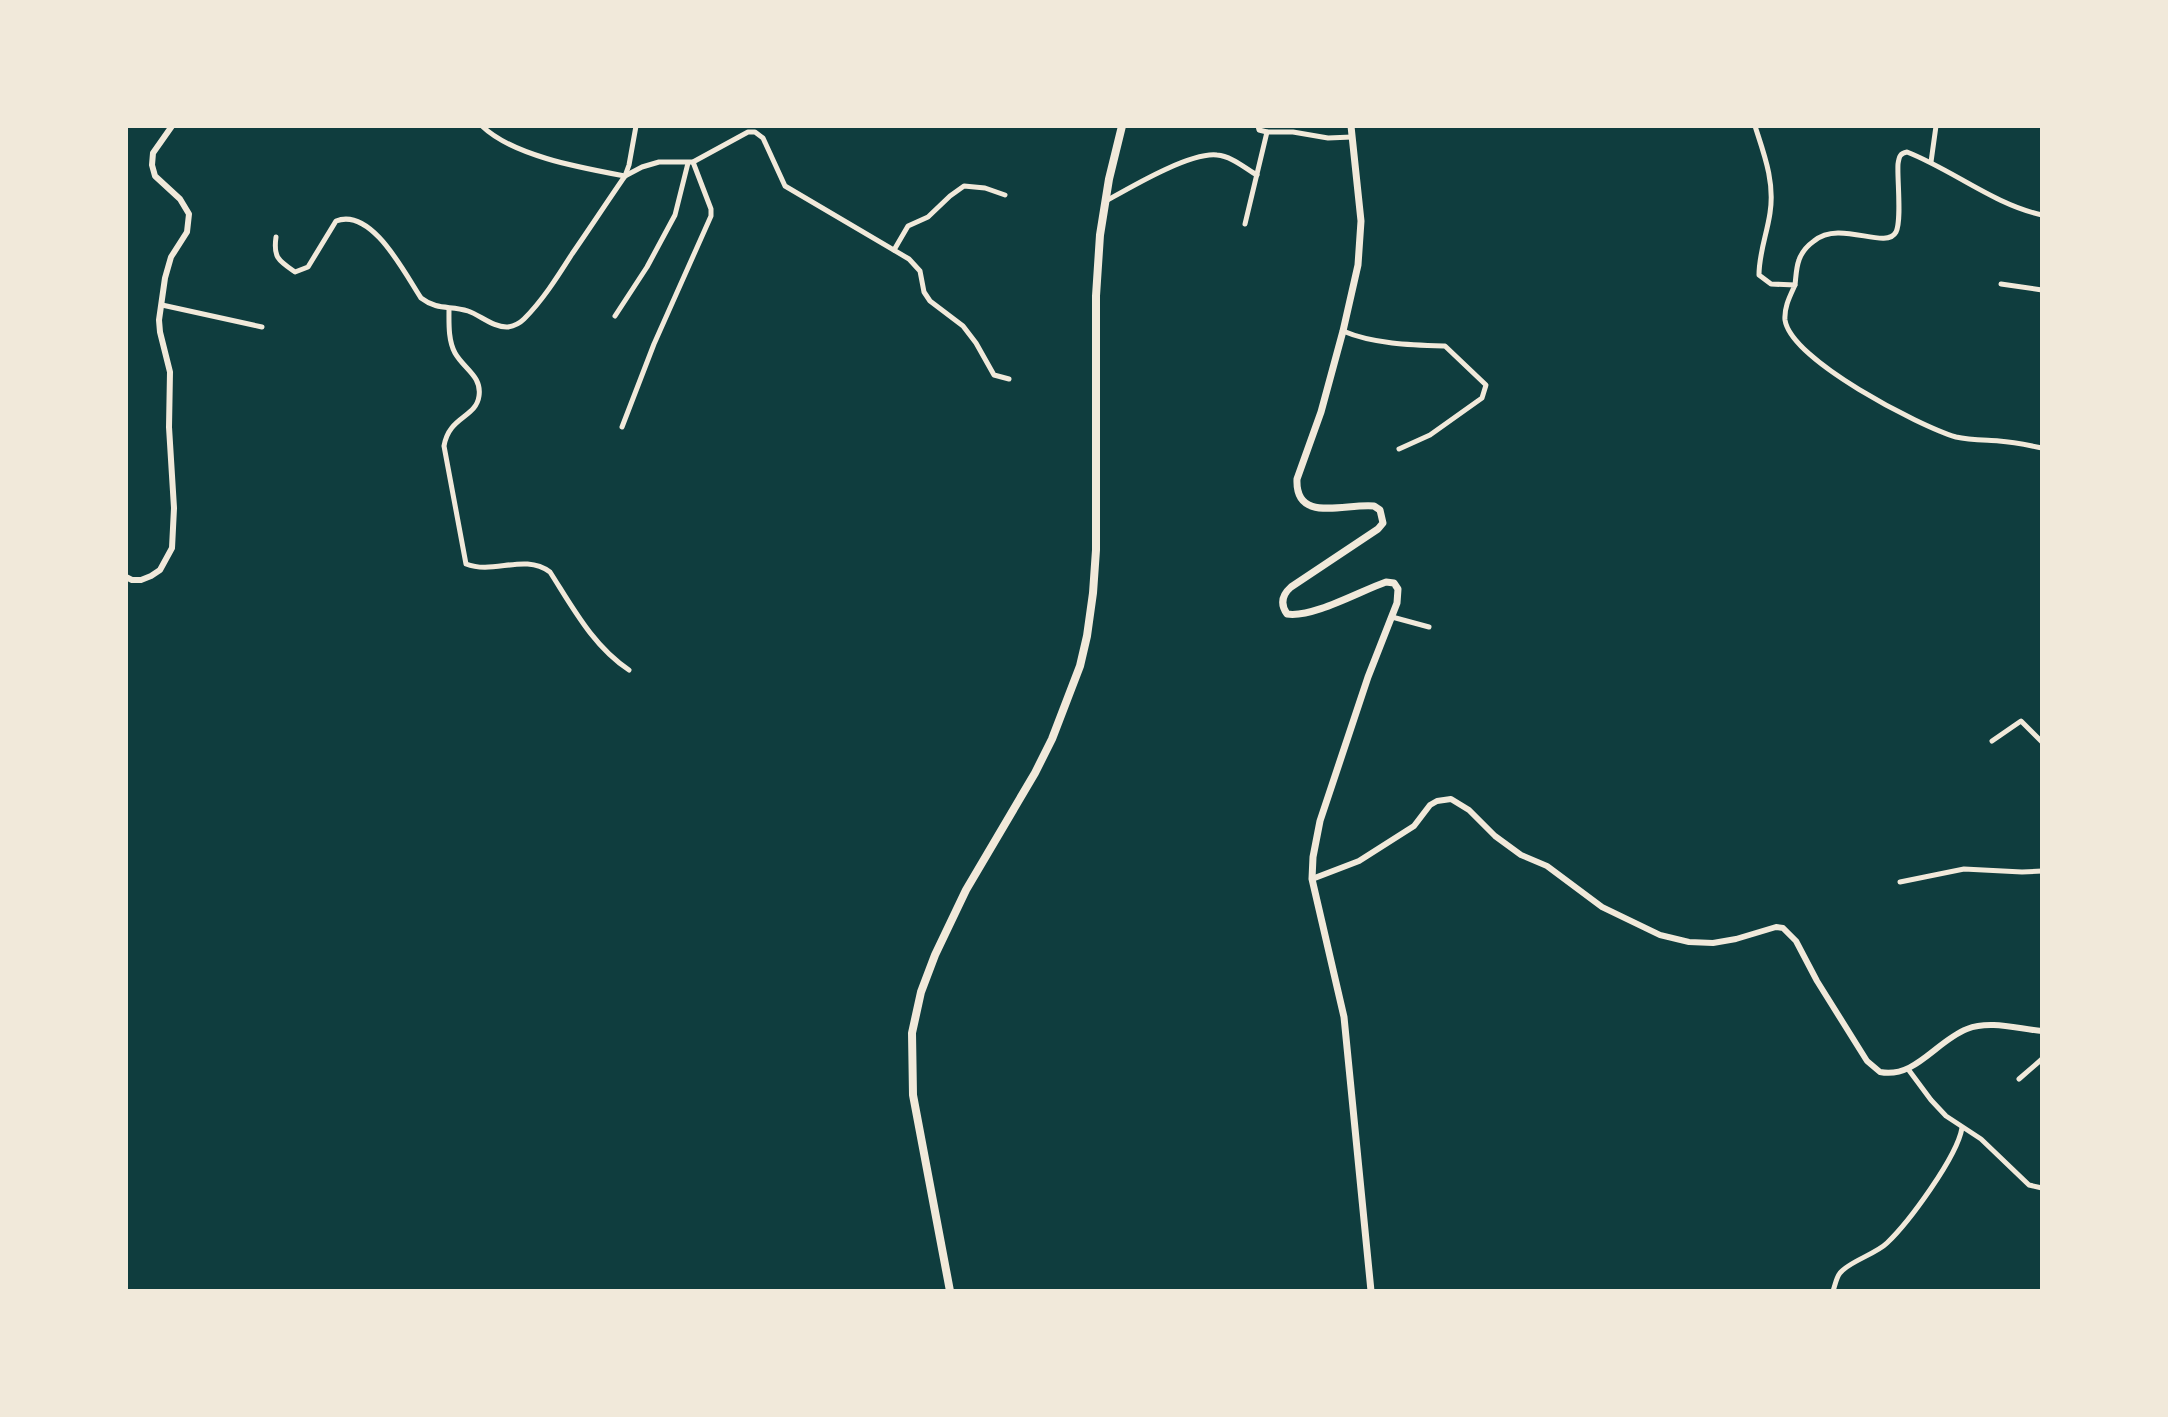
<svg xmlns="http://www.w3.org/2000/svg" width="2168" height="1417" font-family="'IBM Plex Sans',sans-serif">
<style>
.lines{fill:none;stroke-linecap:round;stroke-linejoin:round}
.minor{stroke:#f1e9da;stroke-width:5}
.tertiary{stroke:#f1e9da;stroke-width:6}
.secondary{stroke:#f1e9da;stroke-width:7}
.primary{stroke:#f1e9da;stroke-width:8}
</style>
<rect width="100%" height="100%" fill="#0f3d3e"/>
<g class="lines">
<g class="minor">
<path d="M482,126C513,156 582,168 625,176L642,167L659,162H693L748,132H755L763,138L785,186L909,259L920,271L924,292L930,301L963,326L976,343L994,375L1009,379"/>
<path d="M1258,126L1259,130L1267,132H1293L1328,138L1352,137"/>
<path d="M1755,126C1764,154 1775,182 1770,213C1767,234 1759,253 1759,275L1771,284L1795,285C1790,296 1784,307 1785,320C1791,360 1919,426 1956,437C1969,440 1985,440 1999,441C2014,442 2028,445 2042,448"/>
<path d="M1931,162L1936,126"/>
<path d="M1106,201C1131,187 1190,152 1217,155C1231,156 1245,168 1257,175"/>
<path d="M1245,224L1267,132"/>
<path d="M276,237C273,258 279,261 295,272L308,267L336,221C372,207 405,274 421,298C438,311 450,305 468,311C480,315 494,328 508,327C514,326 520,323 524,319C543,300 558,276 572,254C590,228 607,202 625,176L629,165L636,126"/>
<path d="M894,250L908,226L928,217L950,196L964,186L985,188L1005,195"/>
<path d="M2001,284L2042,290"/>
<path d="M1795,285C1796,277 1796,268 1799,260C1802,251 1807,246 1814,241C1840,219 1886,251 1896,232C1902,220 1897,179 1898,164C1899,157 1900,153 1907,152C1953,170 1993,204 2042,215"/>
<path d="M162,305L262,327"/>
<path d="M449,309C449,323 448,340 455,353C464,369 482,376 479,396C476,418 449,416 444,446L466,564C494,575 524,553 550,572C573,608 593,646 629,670"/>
<path d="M615,316L647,267L675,215L688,163"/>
<path d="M1343,331C1373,344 1412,345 1445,346L1486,385L1482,398L1430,435L1399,449"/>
<path d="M622,427L654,344L711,216V209L693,162"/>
<path d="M1392,617L1429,627"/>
<path d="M1992,741L2021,721L2042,742"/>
<path d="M1900,882L1964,869L2022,872L2042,871"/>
<path d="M1908,1069L1931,1100L1946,1116L1981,1139L2029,1185L2042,1188"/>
<path d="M2019,1079L2042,1059"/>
<path d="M1833,1291C1835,1286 1836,1278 1840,1273C1848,1262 1876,1254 1887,1243C1909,1222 1957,1157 1962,1128"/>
</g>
<g class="tertiary">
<path d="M126,577L132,580H141L151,576L160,570L172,548L174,508L169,427L170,372L160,332L159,320L165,278L171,257L187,232L189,214L180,199L155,176L152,165L153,153L172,126"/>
<path d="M1312,879L1359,861L1414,826L1430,805L1437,801L1451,799L1469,810L1495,836L1521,855L1547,866L1602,907L1660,935L1689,942L1713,943L1736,939L1776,927L1783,928L1796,941L1817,981L1867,1061L1880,1072C1915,1079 1936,1041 1967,1029C1990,1020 2018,1029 2042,1031"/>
</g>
<path class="secondary" d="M1351,126L1361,221L1358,265L1343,331L1321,412L1297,479C1295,524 1345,503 1374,506L1380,510L1383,523L1378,529L1291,587C1282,595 1280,604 1287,614C1313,618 1360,591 1386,582L1394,583L1398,589L1397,603L1368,677L1320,821L1313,857L1312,879L1344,1017L1371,1291"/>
<path class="primary" d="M950,1291L913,1095L912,1033L921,992L935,955L966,890L1035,773L1052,739L1080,666L1087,636L1093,593L1096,550V296L1100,235L1109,179L1122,126"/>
</g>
<rect width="2168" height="1417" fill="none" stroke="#f1e9da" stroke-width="256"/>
</svg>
